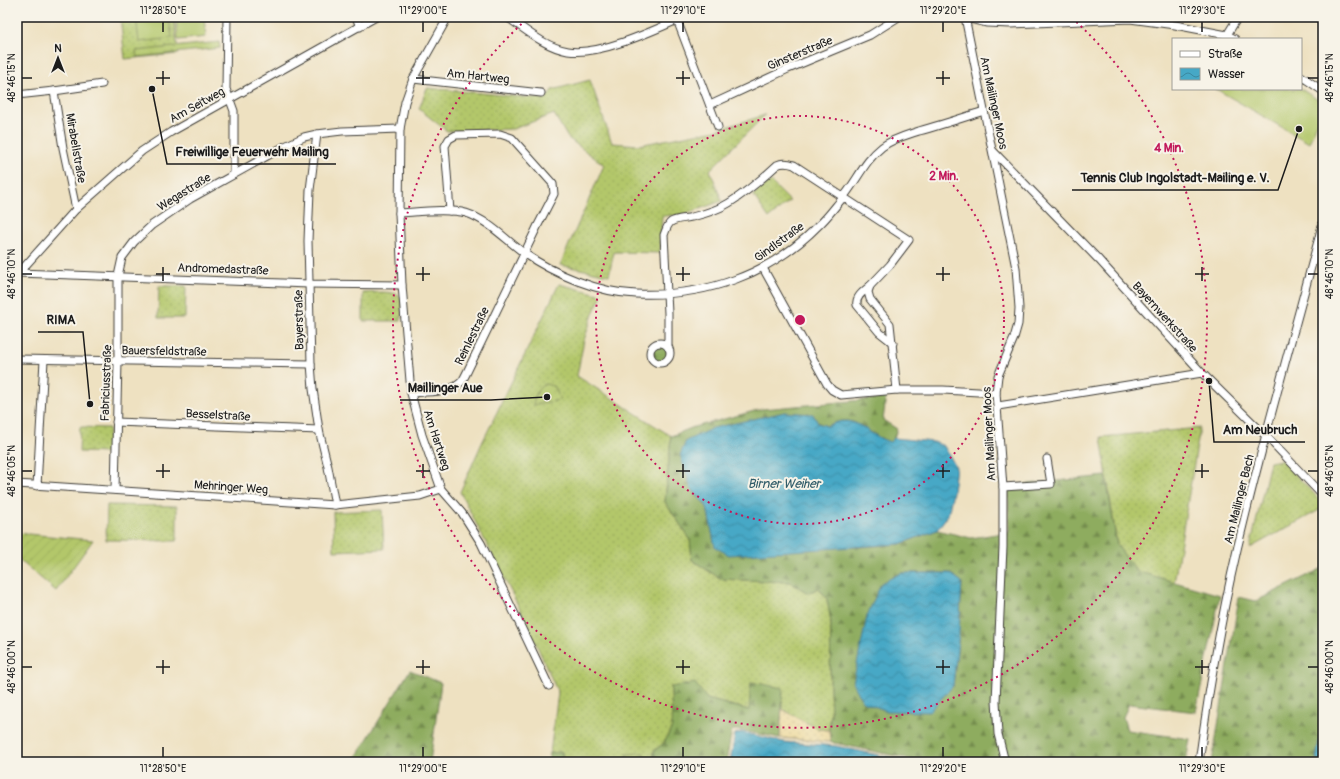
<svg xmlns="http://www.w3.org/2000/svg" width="1340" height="779" font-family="Pangolin,sans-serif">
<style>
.grass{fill:url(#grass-dots);stroke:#687244}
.forest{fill:url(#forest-firs);stroke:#55643e;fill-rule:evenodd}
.sand{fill:url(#sand-dots);stroke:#857b5d}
.park{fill:url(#park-crowns);stroke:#687244}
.garden{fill:url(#garden-furrows);stroke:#687244}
.pitch{fill:#b3c76b;stroke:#687244}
.water{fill:url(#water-waves);stroke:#316271}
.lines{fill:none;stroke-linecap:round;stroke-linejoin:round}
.minor-casing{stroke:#3c3a35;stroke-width:9}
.minor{stroke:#fff;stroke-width:7}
.ticks{fill:none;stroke:#1c1c1c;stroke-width:1.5}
.ring{fill:none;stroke:#c2185b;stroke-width:2;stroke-dasharray:2 4}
.labels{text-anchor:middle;stroke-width:4;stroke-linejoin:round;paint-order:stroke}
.street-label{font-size:12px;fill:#1c1c1c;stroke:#f7f3e8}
.water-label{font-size:13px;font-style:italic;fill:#2f5b68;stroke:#f7f3e8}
.centre{fill:#c2185b;stroke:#f7f3e8;stroke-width:2}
.ring-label{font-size:12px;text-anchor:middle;font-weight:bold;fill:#c2185b;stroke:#f7f3e8;stroke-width:4;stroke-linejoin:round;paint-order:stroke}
.leader{fill:none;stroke:#1c1c1c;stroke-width:1.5}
.callout-dot{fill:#1c1c1c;stroke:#f7f3e8;stroke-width:1.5}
.callout-label{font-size:13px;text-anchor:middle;font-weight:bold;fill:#1c1c1c;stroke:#f7f3e8;stroke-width:4;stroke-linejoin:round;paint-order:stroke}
.neatline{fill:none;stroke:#1c1c1c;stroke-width:1.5}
.ticks-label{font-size:10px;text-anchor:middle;fill:#1c1c1c}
</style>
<defs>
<pattern id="grass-dots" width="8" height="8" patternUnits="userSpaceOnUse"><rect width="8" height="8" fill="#b3c76b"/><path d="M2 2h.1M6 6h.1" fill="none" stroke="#99aa5c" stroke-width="1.8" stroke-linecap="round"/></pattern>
<pattern id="forest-firs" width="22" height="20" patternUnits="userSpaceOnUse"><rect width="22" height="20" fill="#8eac5f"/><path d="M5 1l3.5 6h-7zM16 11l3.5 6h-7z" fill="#738b4e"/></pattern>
<pattern id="sand-dots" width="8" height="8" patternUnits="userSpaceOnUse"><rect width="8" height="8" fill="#eeda9e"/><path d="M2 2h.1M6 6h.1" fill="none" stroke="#ccba88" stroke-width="1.8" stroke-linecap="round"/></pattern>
<pattern id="park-crowns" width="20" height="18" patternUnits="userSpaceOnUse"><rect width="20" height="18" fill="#b3c76b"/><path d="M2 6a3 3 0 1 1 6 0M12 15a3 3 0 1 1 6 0" fill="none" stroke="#99aa5c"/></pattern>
<pattern id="garden-furrows" width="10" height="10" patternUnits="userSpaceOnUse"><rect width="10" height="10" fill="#b3c76b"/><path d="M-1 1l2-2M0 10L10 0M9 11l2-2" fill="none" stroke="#99aa5c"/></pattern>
<pattern id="water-waves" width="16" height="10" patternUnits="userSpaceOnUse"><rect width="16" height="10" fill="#46a8c6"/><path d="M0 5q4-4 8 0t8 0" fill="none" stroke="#3a88a0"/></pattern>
</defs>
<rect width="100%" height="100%" fill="#f7f3e8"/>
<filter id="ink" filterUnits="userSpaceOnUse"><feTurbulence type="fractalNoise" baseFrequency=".025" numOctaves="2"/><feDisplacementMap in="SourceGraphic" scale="8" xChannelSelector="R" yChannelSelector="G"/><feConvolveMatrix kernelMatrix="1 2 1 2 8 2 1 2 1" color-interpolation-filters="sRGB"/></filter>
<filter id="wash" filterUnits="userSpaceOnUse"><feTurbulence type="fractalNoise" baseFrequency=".012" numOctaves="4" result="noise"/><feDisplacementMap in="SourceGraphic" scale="16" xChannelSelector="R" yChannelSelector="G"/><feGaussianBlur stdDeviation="0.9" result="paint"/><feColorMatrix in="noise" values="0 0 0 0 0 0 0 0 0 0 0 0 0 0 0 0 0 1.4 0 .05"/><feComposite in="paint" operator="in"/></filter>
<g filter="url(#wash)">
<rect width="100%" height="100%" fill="#eee1c1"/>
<g class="grass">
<path d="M120,17H174L178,54L125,59Z"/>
<path d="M590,80L612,143L639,145L716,130L765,115L710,170L722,201L682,215L662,216L660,253L614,252L609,275L560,265L604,165L568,138L554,114L513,129L452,131H447L419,109L427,88L546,99L552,90Z"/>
<path d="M770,181L790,201L769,218L753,195Z"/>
<path d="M559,284L602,295L594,311L584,340L577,376L671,436L665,502L690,539L692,560L721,579L790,582L808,593L819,588L827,599L831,622L830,688L831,712L829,730L818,729L782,709L783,688L749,710L707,699L671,687L672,727L664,743L653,752L655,762H563L562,752L550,753L558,693L525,619L460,492L481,445Z"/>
<path d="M159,286H186L185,318H158Z"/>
<path d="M363,293C372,293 396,289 401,298C404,304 401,315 401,321H363Z"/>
<path d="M80,427L109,428L108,453L79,452Z"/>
<path d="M1200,428L1174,583L1136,571L1117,545L1101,437Z"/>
<path d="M1281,460L1323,503V508L1250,548L1270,462Z"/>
<path d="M107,505L177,506V541L106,540Z"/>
<path d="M382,510L384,549L334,551L333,512Z"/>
</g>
<g class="forest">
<circle cx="660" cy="353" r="8"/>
<path d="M886,398L883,420L897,429L894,438L890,442C864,434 857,411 827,426L818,423L691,488L707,507L715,547H861L900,544L937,530L971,538L1009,532L1008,486L1106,476L1117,545L1136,571L1220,595L1196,712L1129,704L1123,717L1127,730L1190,739L1186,762H1096L1079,759L1078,762H924L830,742L829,730L831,712L830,688L831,622L827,599L819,588L808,593L790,582L721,579L692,560L690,539L665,502L671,436L694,427L762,409ZM901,573H950L962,582L959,633L953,686Z"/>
<path d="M1323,568V717L1316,759L1323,762H1212L1239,597L1256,601Z"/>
<path d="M410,670L441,683L430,762H353Z"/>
<path d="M751,682L783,688L780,738L739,730H732L726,762H655L653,752L664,743L672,727L671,687L695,683L707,699L749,710Z"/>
<path d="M562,752L563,762H549L550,753Z"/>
</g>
<path class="sand" d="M782,709L818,729L829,730L830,742L780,738Z"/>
<path class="park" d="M546,384L555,387L560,400L533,405C535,396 537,387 546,384Z"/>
<path class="garden" d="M17,533L93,540L56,591L17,558Z"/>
<g class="pitch">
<path d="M136,17H169L172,38L139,42Z"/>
<path d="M176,17H204L206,37L178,40Z"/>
<path d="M219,42L220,48L137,57L136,51Z"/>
<path d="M1216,89H1301L1323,103V109L1309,143Z"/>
<path d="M644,753V762H627V754Z"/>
</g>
<g class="water">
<path d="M785,412L813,414L818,423L827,426C857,411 864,434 890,442L894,438L934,442L944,446L956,467L953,492L948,515L937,530L900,544L729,555L715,547L707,507L691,488L680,455L686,441L713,428Z"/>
<path d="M901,573H950L962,582L959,633L953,686L929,712L887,711L863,702L853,683L867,616L881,583Z"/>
<path d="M1323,717V762L1316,759Z"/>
<path d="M741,732L784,742L836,746L911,762H730L735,734Z"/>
</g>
</g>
<g filter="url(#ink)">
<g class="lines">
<g class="minor-casing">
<g id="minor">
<path d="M227,17L226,89L234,111V174"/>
<path d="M356,17L360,27"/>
<path d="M448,17L413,79L405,102L400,129L399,213L402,285L411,393L422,435L441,489L462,513L481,543L549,686"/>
<path d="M507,17C526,30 545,47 568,51C600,56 655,30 684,17"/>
<path d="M965,17L1016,268L1019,308L1018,324L1014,338L998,376L996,393L1003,487V547L996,701L998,734L1005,762"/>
<path d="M966,18L987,23L1011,24L1130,19L1175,25L1227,35L1235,39"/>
<path d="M677,20L718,127"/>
<path d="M1227,35L1238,17"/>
<path d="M1301,76L1323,91"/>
<path d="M413,79L541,93"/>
<path d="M54,91L63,148L76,209"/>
<path d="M17,95L54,91L102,84"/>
<path d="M710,105L788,69L870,35L897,18"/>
<path d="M317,134L310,190L308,241L311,364L313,389L319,430L328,467L335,505"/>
<path d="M993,151L1099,260L1202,373L1266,436L1323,496"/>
<path d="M399,213C417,212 448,208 466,213C488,220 505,239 524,253C554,274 599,293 636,294C706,297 770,275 819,225C827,218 834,208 841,200C856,183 864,161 882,147C892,139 907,135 919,131C941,125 962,118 984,111"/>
<path d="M763,268L827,384L832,390L841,395L897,390H943L996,393"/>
<path d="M17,271L19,273L309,284L402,285"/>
<path d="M17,275L76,209L142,151L171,132L376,17"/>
<path d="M870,286C864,291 855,297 857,305L879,332L893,343"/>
<circle cx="660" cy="353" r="10"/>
<path d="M668,347V313L664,235C666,230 667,225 671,222C677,218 685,219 692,217C704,214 718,210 729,203C747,192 762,179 777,165C783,162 788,163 794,165L909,240L890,265L870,286L868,292L870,299L890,324L897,390"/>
<path d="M17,359L311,364"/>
<path d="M411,393C424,392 450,393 460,383C463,381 465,376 467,372L538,225L554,194L553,184L512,138L500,134L456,135L449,139L445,146L450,211"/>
<path d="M998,406L1202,373"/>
<path d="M116,422L319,430"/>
<path d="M17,484L335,505L420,496L441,489"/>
<path d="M37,486L44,360"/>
<path d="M1003,487L1051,484L1047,459"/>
<path d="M115,490L118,361V276L122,258L134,242L152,225L190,199L285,146L304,137L317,134L342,131L400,129"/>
<path d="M1199,762C1210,681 1224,600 1244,521C1268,421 1297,322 1323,222"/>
</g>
</g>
<use href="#minor" class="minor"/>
</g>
</g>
<path class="ticks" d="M163,22V32M423,22V32M683,22V32M943,22V32M1202,22V32M163,71V85M423,71V85M683,71V85M943,71V85M22,78H32M156,78H170M416,78H430M676,78H690M936,78H950M1308,78H1318M163,267V281M423,267V281M683,267V281M943,267V281M1202,267V281M22,274H32M156,274H170M416,274H430M676,274H690M936,274H950M1195,274H1209M1308,274H1318M163,464V478M423,464V478M683,464V478M943,464V478M1202,464V478M22,471H32M156,471H170M416,471H430M676,471H690M936,471H950M1195,471H1209M1308,471H1318M163,660V674M423,660V674M683,660V674M943,660V674M1202,660V674M22,667H32M156,667H170M416,667H430M676,667H690M936,667H950M1195,667H1209M1308,667H1318M163,747V757M423,747V757M683,747V757M943,747V757M1202,747V757"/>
<g class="ring">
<circle cx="800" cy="320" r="204"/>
<path d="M1072 18A407 407 0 1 1 528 18"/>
</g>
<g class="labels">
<g class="street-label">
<text transform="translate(800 53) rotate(-23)" y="4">Ginsterstraße</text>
<text transform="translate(478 76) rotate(6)" y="4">Am Hartweg</text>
<text transform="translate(994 103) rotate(78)" y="4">Am Mailinger Moos</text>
<text transform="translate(197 105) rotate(-29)" y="4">Am Seitweg</text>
<text transform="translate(76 148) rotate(80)" y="4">Mirabellstraße</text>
<text transform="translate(184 192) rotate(-32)" y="4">Wegastraße</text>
<text transform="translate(779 242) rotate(-36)" y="4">Gindlstraße</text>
<text transform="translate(223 269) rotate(2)" y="4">Andromedastraße</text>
<text transform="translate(1165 317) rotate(48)" y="4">Bayernwerkstraße</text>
<text transform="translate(299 320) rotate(-91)" y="4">Bayerstraße</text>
<text transform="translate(472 336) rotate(-64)" y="4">Reinlestraße</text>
<text transform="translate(164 351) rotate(1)" y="4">Bauersfeldstraße</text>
<text transform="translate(106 383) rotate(-88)" y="4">Fabriciusstraße</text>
<text transform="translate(218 415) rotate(3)" y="4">Besselstraße</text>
<text transform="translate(989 434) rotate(-93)" y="4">Am Mailinger Moos</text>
<text transform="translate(437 440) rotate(72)" y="4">Am Hartweg</text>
<text transform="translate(231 487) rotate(4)" y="4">Mehringer Weg</text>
<text transform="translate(1239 499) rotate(-76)" y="4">Am Mailinger Bach</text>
</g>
<g class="water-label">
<text x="784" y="488">Birner Weiher</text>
</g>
</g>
<circle cx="800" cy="320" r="6" class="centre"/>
<g class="ring-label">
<text x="1169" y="152">4 Min.</text>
<text x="944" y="180">2 Min.</text>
</g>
<path class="leader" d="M152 89L167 164H336M1299 129L1278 190H1072M90 404L83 332H38M547 397L491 400H400M1209 381L1214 442H1305"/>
<g class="callout-dot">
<circle cx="152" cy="89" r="4"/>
<circle cx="1299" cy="129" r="4"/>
<circle cx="90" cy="404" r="4"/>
<circle cx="547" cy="397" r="4"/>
<circle cx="1209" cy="381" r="4"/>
</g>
<g class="callout-label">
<text x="252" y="156">Freiwillige Feuerwehr Mailing</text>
<text x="1175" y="182">Tennis Club Ingolstadt-Mailing e. V.</text>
<text x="61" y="324">RIMA</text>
<text x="445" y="392">Maillinger Aue</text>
<text x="1260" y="434">Am Neubruch</text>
</g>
<rect width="1340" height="779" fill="none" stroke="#f7f3e8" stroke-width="44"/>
<rect x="1172" y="38" width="130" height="52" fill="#f7f3e8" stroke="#9f9d96"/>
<rect x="1180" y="51" width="20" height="6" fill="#ffffff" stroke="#9f9d96"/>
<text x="1208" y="58" font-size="12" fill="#1c1c1c">Straße</text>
<rect x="1180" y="68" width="20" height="12" fill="url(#water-waves)" stroke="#9f9d96"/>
<text x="1208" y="78" font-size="12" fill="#1c1c1c">Wasser</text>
<g transform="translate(58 58)" stroke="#f7f3e8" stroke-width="3" paint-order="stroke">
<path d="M0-3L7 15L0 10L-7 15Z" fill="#1c1c1c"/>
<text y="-6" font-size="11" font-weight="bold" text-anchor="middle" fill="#1c1c1c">N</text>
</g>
<rect x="22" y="22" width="1296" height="735" class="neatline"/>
<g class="ticks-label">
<text x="163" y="14">11°28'50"E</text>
<text x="423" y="14">11°29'00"E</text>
<text x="683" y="14">11°29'10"E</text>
<text x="943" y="14">11°29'20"E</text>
<text x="1202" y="14">11°29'30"E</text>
<text transform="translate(11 78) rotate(-90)" y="4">48°46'15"N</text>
<text transform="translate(1329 78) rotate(-90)" y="4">48°46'15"N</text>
<text transform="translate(11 274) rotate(-90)" y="4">48°46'10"N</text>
<text transform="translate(1329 274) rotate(-90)" y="4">48°46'10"N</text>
<text transform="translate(11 471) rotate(-90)" y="4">48°46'05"N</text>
<text transform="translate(1329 471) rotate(-90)" y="4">48°46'05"N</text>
<text transform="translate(11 667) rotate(-90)" y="4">48°46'00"N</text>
<text transform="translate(1329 667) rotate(-90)" y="4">48°46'00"N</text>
<text x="163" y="772">11°28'50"E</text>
<text x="423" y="772">11°29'00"E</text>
<text x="683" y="772">11°29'10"E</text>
<text x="943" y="772">11°29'20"E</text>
<text x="1202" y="772">11°29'30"E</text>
</g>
</svg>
